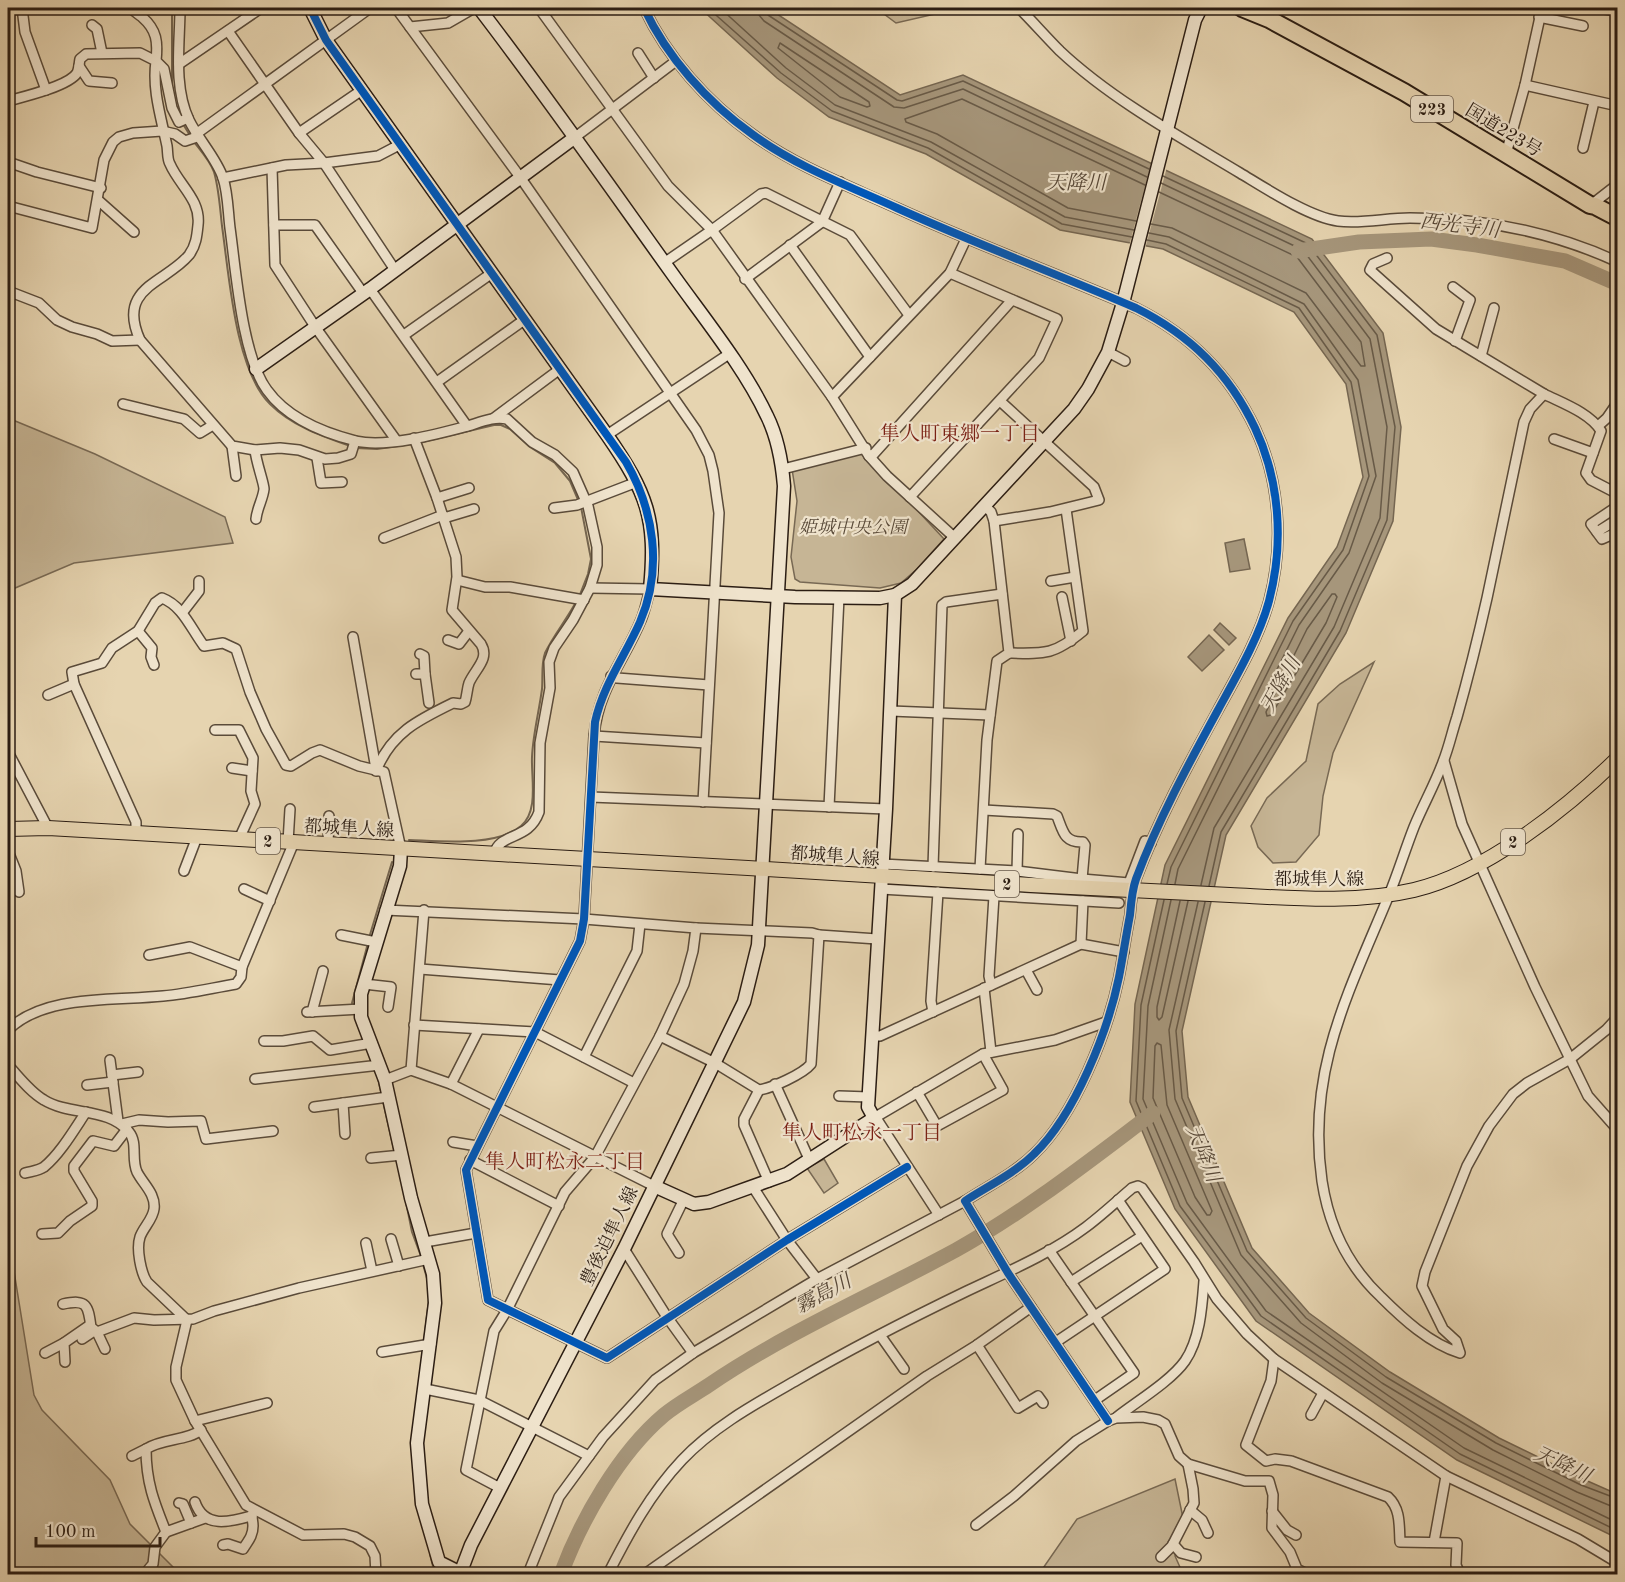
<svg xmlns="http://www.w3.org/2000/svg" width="1625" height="1582" font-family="'Old Standard TT','Noto Serif JP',serif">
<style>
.green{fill:#c6b595;stroke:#786954;stroke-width:1.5}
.water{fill:#a6967b;stroke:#756651;stroke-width:1.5}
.pier{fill:#e6d4b0}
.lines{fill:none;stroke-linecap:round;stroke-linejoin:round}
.shore{stroke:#685a47;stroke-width:1.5}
.stream{stroke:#756651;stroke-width:2}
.river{stroke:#a6967b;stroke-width:15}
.street-casing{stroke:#5a4b3a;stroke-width:12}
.secondary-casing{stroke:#2b1d13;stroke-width:15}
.primary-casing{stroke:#2b1d13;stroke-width:16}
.highway-casing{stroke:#2b1d13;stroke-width:20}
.street{stroke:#efe3cc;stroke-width:9}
.secondary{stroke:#efe3cc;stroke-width:12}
.primary{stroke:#e6d4b0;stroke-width:14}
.highway{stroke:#e6d4b0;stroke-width:16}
.cycleway-casing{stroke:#efe3cc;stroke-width:11}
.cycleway{stroke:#0057b8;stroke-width:8}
.labels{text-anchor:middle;stroke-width:4.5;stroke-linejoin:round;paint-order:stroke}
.shield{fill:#efe3cc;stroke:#66584a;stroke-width:1.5}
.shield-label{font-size:16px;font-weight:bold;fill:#2b1d13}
.street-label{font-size:18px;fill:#2b1d13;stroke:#efe3cc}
.park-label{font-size:18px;font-style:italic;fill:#5a4b3a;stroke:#efe3cc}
.water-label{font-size:20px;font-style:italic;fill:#564737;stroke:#efe3cc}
.neighbourhood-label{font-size:20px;fill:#7a1f14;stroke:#efe3cc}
</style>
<rect width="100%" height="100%" fill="#e6d4b0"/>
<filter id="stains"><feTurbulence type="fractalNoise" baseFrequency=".00333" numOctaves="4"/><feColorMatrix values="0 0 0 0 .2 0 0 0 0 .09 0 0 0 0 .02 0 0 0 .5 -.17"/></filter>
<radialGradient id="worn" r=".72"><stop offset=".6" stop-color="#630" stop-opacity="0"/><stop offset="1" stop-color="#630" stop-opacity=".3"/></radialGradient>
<g class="green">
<path d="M876,8H961L896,23Z"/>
<path d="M8,418L95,454L225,517L233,543L74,563L8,591Z"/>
<path d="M862,451L944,539L917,569L901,583L880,588L800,582L795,579L791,557L797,501L792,469Z"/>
<path d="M1374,662L1333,753L1323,796L1319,835L1296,862L1273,863L1258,847L1251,826L1267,798L1306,761L1318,704L1340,684Z"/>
<path d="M824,1159L838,1183L824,1193L807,1168Z"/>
<path d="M8,1234L34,1395L42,1410L110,1480L130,1524L180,1574H8Z"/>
<path d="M1175,1479L1183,1518L1175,1556L1183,1574H1039L1077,1519Z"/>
</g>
<g class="water">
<path d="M700,8H768L900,95L963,75L1312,239L1383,333L1401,427L1393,521L1346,633L1226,835L1182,1031L1188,1097L1252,1248L1309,1313L1390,1372L1499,1438L1583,1479L1617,1494V1538L1457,1460L1256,1321L1175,1209L1130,1102L1135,1004L1165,865L1288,618L1337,547L1363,477L1346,384L1294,312L1163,249L1060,230L926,154L829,117L777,78Z"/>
<path d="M1244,539L1250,569L1230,572L1225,543Z"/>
<path d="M1220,623L1236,638L1229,645L1214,630Z"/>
<path d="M1209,635L1224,650L1202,671L1188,657Z"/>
</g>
<path class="pier" d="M1152,160L1167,167L1145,249L1129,246Z"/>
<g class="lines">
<g class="shore">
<path d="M708,8L781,73L832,111L928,148L1062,224L1132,237"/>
<path d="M720,8L786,68L835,105L931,142L1065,217L1134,230"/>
<path d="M758,8L759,15L764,21L894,107L904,108L963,89L1147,177"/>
<path d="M765,8L768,15L897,100L902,101L963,81L1149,169"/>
<path d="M780,43L869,102L870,106L867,107L840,97L778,48Z"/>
<path d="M1163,176L1308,244L1377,335L1395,427L1387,520L1340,631L1221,832L1209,886"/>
<path d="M1161,183L1303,250L1370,339L1387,427L1380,518L1334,627L1214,828L1201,885"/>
<path d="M1136,221L1068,208L937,134L906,122L905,119L962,99L1145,185"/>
<path d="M1151,224L1172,228L1306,293L1361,366H1365L1361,342L1297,257L1159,192"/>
<path d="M1149,233L1169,237L1304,304L1358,380L1376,476L1349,553L1299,625L1178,869L1175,884"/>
<path d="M1147,240L1166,244L1299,308L1351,382L1369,476L1343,550L1293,621L1171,867L1167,884"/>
<path d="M1332,594H1335L1337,597L1326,623L1271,715L1267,716L1266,712L1307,629Z"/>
<path d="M1164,900L1141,1005L1136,1101L1180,1206L1261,1316L1460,1454L1618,1531"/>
<path d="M1171,900L1148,1006L1143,1099L1187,1203L1266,1311L1464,1448L1618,1523"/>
<path d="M1180,901L1157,1007V1017L1159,1020L1162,1017L1188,901"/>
<path d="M1198,902L1169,1030L1175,1099L1241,1255L1301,1323L1382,1383L1493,1450L1577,1492L1611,1506L1618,1507"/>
<path d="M1205,902L1176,1031L1182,1098L1247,1251L1306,1318L1386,1377L1496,1443L1581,1485L1618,1499"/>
<path d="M1157,1043L1161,1045L1167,1105L1212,1211L1210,1215H1207L1195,1197L1153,1098L1155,1046Z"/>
</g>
<g class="stream">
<path d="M172,8V90"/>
<path d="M183,124L191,137"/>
<path d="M194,142C201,151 210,161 214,172C219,189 220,209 222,226C229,274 235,370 270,404C292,426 322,436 350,446"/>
<path d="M418,443L494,425H501L510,429L530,447L555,463L570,481L579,502"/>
<path d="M356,448L377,449L412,444"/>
<path d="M579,597L588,574L591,559L581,507"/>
<path d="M409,840C440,841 496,847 521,826C539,811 531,778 532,757C533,734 539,712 542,689C543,677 541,664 545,653C553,636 567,619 576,602"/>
<path d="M369,938L392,862"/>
<path d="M353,1007L352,1003L368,943"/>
<path d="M378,1078L382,1096"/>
<path d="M383,1101L395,1154"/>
<path d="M404,1192L412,1232L422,1259"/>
<path d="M423,1264L428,1282"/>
<path d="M424,1341L429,1299"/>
<path d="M413,1460L416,1505"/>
<path d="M430,1554L435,1574"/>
</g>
<g class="river">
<path d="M1298,251L1359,242L1431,239L1477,245L1565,261L1618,284"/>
<path d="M561,1574C581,1520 619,1453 664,1415C677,1404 694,1395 709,1385C787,1332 873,1295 956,1250C1026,1211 1089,1161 1153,1113"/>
</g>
<g class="street-casing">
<g id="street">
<path d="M22,8L25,32L46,90"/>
<path d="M131,8C135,12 138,14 142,17C157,30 158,42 156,61L164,69L172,108L179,122L188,118"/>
<path d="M180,8C180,43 173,86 189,120C198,139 217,159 223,178C228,193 228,212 230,228C236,271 242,356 267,390C287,418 324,433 356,441C386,448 438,434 468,426C481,422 494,416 507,419L532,442L555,455L573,472L588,506L597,547V565L590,588L573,620L554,648L549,662L550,688L540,743L539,812C528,842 501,831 494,854"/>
<path d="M396,8L520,177L696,430L709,455L713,471L719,513L703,802"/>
<path d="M539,8L668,186L712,230L832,397"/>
<path d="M644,8C667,57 707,102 752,134C795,166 849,186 897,208C976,244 1057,274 1136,308C1190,335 1229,373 1255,428C1280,481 1284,544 1269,601C1259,638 1236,677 1218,710C1188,765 1158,820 1136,879C1132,890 1131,903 1130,915C1126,936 1123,956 1119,977C1108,1031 1075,1115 1034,1154C1015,1173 988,1186 965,1201L1008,1273L1108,1421"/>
<path d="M1019,8C1033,22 1046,37 1060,51C1111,99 1180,137 1240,173C1265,188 1309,217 1338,221C1362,224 1386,218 1410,218C1481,218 1553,232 1618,262"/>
<path d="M1598,8L1618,11"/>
<path d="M484,14L494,8"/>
<path d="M1539,17L1583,26"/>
<path d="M92,25L97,29L102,53"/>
<path d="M410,27L448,23L474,8"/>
<path d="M228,31L299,133L324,163L395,270"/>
<path d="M638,53L654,78"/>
<path d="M179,64L261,8"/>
<path d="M79,66L89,81L112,83"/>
<path d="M1525,85L1618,106"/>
<path d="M8,101C23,97 69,86 77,73C79,69 79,64 80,59L86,54L140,53L156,61C152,90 161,117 167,146C168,152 167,159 170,164C179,185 201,200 198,225C197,235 196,246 189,255C166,283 116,287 140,340L232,446L255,450L280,448L299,450L325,459L338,458L351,454L355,441"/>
<path d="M299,133L362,90"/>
<path d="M196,134L370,8"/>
<path d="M574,138L676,61"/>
<path d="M1583,148L1594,102"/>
<path d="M1506,154L1525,85L1542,8"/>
<path d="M8,166V162L37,172L101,188"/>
<path d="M272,168L275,265L316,328L396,440"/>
<path d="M223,178L286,165L324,163L378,156L401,144"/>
<path d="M98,200L134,232"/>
<path d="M1591,205L1618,184"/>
<path d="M8,206L92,228L104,160L113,142L119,137L133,133L162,131L175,134L185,141L197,137"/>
<path d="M274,225H315L363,293"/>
<path d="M790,245L870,357"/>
<path d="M1387,258L1373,264L1370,270L1436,329L1544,394"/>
<path d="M664,263L712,230L761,194L766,193L850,235L909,315"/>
<path d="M745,279L822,222L840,182"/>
<path d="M1453,287L1470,300L1455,341"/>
<path d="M370,289L467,426"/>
<path d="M8,291L39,303L57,320L72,327L97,334L112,341L140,340"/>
<path d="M404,335L492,273"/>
<path d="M1108,352L1125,361"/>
<path d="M1481,356L1494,308"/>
<path d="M437,382L524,320"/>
<path d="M123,404L184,419L200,433L213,425"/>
<path d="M494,418L560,369"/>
<path d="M1598,426L1607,418L1618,402"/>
<path d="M607,435L729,354"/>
<path d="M1554,439L1593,453"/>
<path d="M232,446L236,476"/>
<path d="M255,450C256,462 264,483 264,489C263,499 257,508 256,519"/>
<path d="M869,456L871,457L1012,300"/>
<path d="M317,458L321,483L342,482"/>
<path d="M783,469L866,448"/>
<path d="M1618,494L1591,480L1586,473L1601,431C1590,413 1562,403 1544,394L1530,409L1524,422C1512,481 1499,539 1487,598C1478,638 1468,678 1457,717C1452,732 1449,747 1443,762C1435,784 1423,805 1414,827C1405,850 1398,873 1389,895C1349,992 1306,1071 1322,1181C1329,1227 1347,1265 1381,1297C1402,1318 1430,1344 1460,1353L1456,1341L1443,1329L1422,1286L1425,1272L1467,1166L1489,1126L1513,1094L1527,1083L1570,1059L1606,1030L1618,1017"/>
<path d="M910,497L1039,358L1057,319L950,273"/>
<path d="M437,498L469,488"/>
<path d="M1618,506L1591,524L1602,539L1618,532"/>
<path d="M554,508L577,505L637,482"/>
<path d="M444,518L474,509"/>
<path d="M994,521L1050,512L1099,500L1094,487L1000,401"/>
<path d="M1597,532L1618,519"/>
<path d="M384,538L443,515"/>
<path d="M955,538L887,476L869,456L832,397L950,273L966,239"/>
<path d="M457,580L485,587H510L584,600"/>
<path d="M1051,581L1075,577"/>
<path d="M590,588L650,589C647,600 645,611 641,620C624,661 598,689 594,736L584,919L580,941L466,1170L488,1300L607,1358L787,1240L907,1167"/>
<path d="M1062,597L1071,641"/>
<path d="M182,613L199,591V581"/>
<path d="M138,631L152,648L151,657L154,665"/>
<path d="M353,637L376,769"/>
<path d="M448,640L459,644L469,631"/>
<path d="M1009,653C1045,654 1054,655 1083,631L1066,509"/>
<path d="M420,654L424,656L425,674"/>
<path d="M416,674H425L429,703"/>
<path d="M611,676L617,678L709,685"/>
<path d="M48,695L74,684"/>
<path d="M891,711L990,715"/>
<path d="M215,730H239L253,758L251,791L255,804L239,839"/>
<path d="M594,736L706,743"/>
<path d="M8,752L48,828"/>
<path d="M1444,761L1462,824L1535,987L1588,1096L1618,1130"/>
<path d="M232,768L252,771"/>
<path d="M376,771C391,733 418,720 453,703L461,704L465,702C467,696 467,689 469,683C475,669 490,659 481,644L452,610L457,577L456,557L437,498L414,438"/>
<path d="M591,797L886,809"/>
<path d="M829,807L839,597"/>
<path d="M984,810L1053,814L1057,816C1063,831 1064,843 1083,842L1085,845L1082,879"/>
<path d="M136,833V822L74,684L72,672L102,663L112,648L138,631L155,603L162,598C183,606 191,629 204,646L223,643L236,649L250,692L266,729L286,765L291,766L312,753L320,750L359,766L384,772L401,849"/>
<path d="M288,842L290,809"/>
<path d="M328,844L329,816"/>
<path d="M8,851L16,871L19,892"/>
<path d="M882,864L1017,871L1082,879L1129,883L1145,841L1151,843"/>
<path d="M933,867L942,605L946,602L1002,594"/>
<path d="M980,869L987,740L997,661L1009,653L994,521L991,512L985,506"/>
<path d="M184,871L197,837"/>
<path d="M1017,871L1018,834"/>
<path d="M244,889L270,901"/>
<path d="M881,889L1119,903"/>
<path d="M385,910L584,919L696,928L693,951L684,984L660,1036L595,1157L565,1192L507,1310L494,1331L466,1470L500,1488"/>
<path d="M696,928L812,933L819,935"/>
<path d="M341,935L376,942"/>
<path d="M1081,944L1083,901"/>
<path d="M149,955L190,947L242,967"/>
<path d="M420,969L560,980"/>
<path d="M1026,970L1037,990"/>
<path d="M364,984L391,987L388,1007"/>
<path d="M991,985L989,976L994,896"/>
<path d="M984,988L991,1052"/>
<path d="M307,1012L361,1009"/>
<path d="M312,1012L323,971"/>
<path d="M933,1012L931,1001L938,892"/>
<path d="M414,1025L535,1032L634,1083"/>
<path d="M8,1030C44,994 115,1001 163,996C187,994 212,988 236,984L241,977L242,967L294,842"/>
<path d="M660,1036L715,1063L759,1090C772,1088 803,1074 811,1064L819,935L877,939"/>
<path d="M872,1036H880L1081,944L1124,952"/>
<path d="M264,1041H283L313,1036L330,1050L372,1043"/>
<path d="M584,1057L637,951L640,924"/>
<path d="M110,1060L118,1121"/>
<path d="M8,1065C19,1077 30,1092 44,1100C70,1116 109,1107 129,1132C138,1143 131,1159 137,1172C143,1184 156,1194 154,1209C153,1219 143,1228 140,1237C136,1249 141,1273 147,1282L187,1320"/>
<path d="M411,1070L424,910"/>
<path d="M112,1075L138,1072"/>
<path d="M255,1079L380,1065"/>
<path d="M385,1080L411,1070L451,1084L654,1186"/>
<path d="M451,1084L479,1029"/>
<path d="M775,1084L809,1159"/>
<path d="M87,1085L113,1082"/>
<path d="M759,1090L744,1119V1125L769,1182"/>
<path d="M917,1092L937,1126L1003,1090L983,1054"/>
<path d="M839,1096L869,1097"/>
<path d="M343,1103L345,1134"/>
<path d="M314,1107L388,1097"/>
<path d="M122,1124L139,1120L168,1122L201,1121L206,1139L273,1131"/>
<path d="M453,1142L477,1146"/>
<path d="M371,1158L402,1155"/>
<path d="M470,1160L559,1206"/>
<path d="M25,1173C32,1171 38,1171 44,1167C60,1154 74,1130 86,1112"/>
<path d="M753,1187L787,1240L817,1279"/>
<path d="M939,1215L878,1121L874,1118L983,1054L1055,1040L1106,1022"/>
<path d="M42,1234L58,1233L70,1221L92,1206V1201L74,1171V1166L93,1141L114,1146L127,1129"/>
<path d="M391,1239L399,1266"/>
<path d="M425,1242L476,1233"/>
<path d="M366,1243L372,1271"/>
<path d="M624,1249L667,1317L693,1353"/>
<path d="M1049,1250L1134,1373L1095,1400"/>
<path d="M679,1253L667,1234L684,1199"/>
<path d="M1071,1282L1142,1236"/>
<path d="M63,1304C87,1299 88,1305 91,1327L97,1332L134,1318L154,1320L193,1319L214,1311L299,1288L429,1259"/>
<path d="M187,1320L176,1367V1380L195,1421L246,1505L303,1535L344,1534L355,1537L370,1546L375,1556L376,1574"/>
<path d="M97,1332L105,1349"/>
<path d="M880,1335L904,1369"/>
<path d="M82,1339L94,1331"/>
<path d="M1056,1342L1165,1269L1118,1200"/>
<path d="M977,1345L1018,1408L1038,1396L1043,1403"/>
<path d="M382,1352L431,1344"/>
<path d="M45,1353L64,1343"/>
<path d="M1274,1359L1271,1381L1246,1445L1266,1461L1275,1459L1291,1461L1388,1497C1401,1509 1399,1526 1400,1542L1457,1543L1456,1565L1460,1574"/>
<path d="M65,1362L64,1343L90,1325"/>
<path d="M425,1389L479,1400L589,1456"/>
<path d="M1311,1415L1323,1393"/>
<path d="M1117,1417C1136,1402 1171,1381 1185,1361C1200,1339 1202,1307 1204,1281"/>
<path d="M195,1421L267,1403"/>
<path d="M201,1430C187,1441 163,1438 146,1449C146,1482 154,1502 166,1532L205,1518"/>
<path d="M132,1456L146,1449"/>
<path d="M195,1502C204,1529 230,1522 251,1516"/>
<path d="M179,1503L183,1504L191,1523"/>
<path d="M1190,1510L1202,1520L1208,1533"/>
<path d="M1272,1511L1287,1530L1296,1535"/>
<path d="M976,1525L1014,1496L1076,1441L1108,1421L1116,1418L1143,1417L1158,1420L1165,1424L1179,1456L1188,1464L1245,1481H1269L1273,1495L1272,1528L1290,1552L1297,1569L1307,1574"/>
<path d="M1434,1542L1446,1476"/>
<path d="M1173,1544L1181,1553L1196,1557"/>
<path d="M223,1545L228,1544L243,1549C248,1541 253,1536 253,1526C253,1520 251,1518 253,1512"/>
<path d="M1161,1557L1172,1546L1194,1503L1193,1489L1188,1464"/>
<path d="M148,1570L153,1564L155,1547L166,1532"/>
<path d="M528,1574L559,1497L603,1437L655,1380L693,1353L817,1279L965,1201"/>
<path d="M608,1574C629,1533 650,1494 682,1460C714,1426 757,1403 797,1380C852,1348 909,1319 967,1291C1007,1272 1050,1254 1086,1227C1102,1215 1117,1201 1132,1188L1138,1186L1142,1188L1194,1262L1217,1299L1247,1334L1274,1359L1446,1476L1578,1539L1618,1563"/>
<path d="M645,1574L927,1376L977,1345L1031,1307"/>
<path d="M1573,1574L1578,1573L1590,1574"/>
</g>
</g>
<g class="secondary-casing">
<g id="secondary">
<path d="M310,8L326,40L607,435C647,493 657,518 650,589L795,597L880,598L895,595L912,584L1074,409L1088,389L1108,352L1123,303L1195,20L1201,8"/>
<path d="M256,369L370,289L574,138"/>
<path d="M401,849L400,866L361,994V1017L385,1080L411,1198L433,1274L435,1303L417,1443L422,1504L439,1562L461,1573"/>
<path d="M654,1186L694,1204L709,1202L787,1174L874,1118L868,1107L886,809L895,595"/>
<path d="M460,1574L471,1545L624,1249L744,1002L758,945L784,486C782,462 778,438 767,416C744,367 703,317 671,272C608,184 545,94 479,8"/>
</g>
</g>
<g class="primary-casing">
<path id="primary" d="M8,829L48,828L136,833C340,846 544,856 748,868C843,873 937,880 1031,885C1098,888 1164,892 1230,895C1291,898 1354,904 1414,890C1485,873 1566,809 1618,758"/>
</g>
<g class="highway-casing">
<path id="highway" d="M1242,8L1269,19L1404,92L1590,205L1595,206L1618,218"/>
</g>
<use href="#street" class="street"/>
<use href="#secondary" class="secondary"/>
<use href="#primary" class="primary"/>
<use href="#highway" class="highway"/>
<g class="cycleway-casing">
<g id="cycleway">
<path d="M310,8L326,40L626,462C654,510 663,569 640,622C625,656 603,685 595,722L584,919L580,941L466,1170L488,1300L607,1358L787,1240L907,1167"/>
<path d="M644,8C667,57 707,102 752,134C795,166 849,186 897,208C976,244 1057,274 1136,308C1190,335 1229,373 1255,428C1280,481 1284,544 1269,601C1259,638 1236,677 1218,710C1188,765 1158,820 1136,879C1132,890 1131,903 1130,915C1126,936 1123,956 1119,977C1108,1031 1075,1115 1034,1154C1015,1173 988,1186 965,1201L1008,1273L1108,1421"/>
</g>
</g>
<use href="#cycleway" class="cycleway"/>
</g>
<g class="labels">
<g class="shield">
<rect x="1411" y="96" width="42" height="26" rx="4.5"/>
<rect x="256" y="828" width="24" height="26" rx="4.5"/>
<rect x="1501" y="829" width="24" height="26" rx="4.5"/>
<rect x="995" y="871" width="24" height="26" rx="4.5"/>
</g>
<g class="shield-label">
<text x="1432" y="115">223</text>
<text x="268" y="847">2</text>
<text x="1513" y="848">2</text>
<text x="1007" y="890">2</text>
</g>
<g class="street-label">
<text transform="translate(1504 130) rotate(31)" y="6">国道223号</text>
<text transform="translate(349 828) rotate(3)" y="6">都城隼人線</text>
<text transform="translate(835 856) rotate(4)" y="6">都城隼人線</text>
<text x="1319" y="885">都城隼人線</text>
<text transform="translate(609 1236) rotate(-64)" y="6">豊後迫隼人線</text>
</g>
<g class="park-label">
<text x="853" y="533">姫城中央公園</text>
</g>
<g class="water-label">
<text x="1076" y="189">天降川</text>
<text transform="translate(1460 225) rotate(7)" y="7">西光寺川</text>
<text transform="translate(1280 684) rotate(-61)" y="7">天降川</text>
<text transform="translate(1204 1153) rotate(68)" y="7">天降川</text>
<text transform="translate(823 1293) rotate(-28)" y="7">霧島川</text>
<text transform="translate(1563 1464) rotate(25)" y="7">天降川</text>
</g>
<g class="neighbourhood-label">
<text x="960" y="440">隼人町東郷一丁目</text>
<text x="862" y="1139">隼人町松永一丁目</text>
<text x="565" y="1168">隼人町松永二丁目</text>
</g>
</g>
<rect width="1625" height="1582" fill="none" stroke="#e6d4b0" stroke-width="30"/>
<rect x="9" y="9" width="1607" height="1564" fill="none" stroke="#2b1d13" stroke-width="3"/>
<rect x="15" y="15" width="1595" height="1552" fill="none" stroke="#2b1d13" stroke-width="1.5"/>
<path d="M36 1537v9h124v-9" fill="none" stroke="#2b1d13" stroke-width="3"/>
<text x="45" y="1537" font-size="18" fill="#2b1d13" stroke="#efe3cc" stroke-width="4.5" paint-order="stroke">100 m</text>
<rect width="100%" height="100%" filter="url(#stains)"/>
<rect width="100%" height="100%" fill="url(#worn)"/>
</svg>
